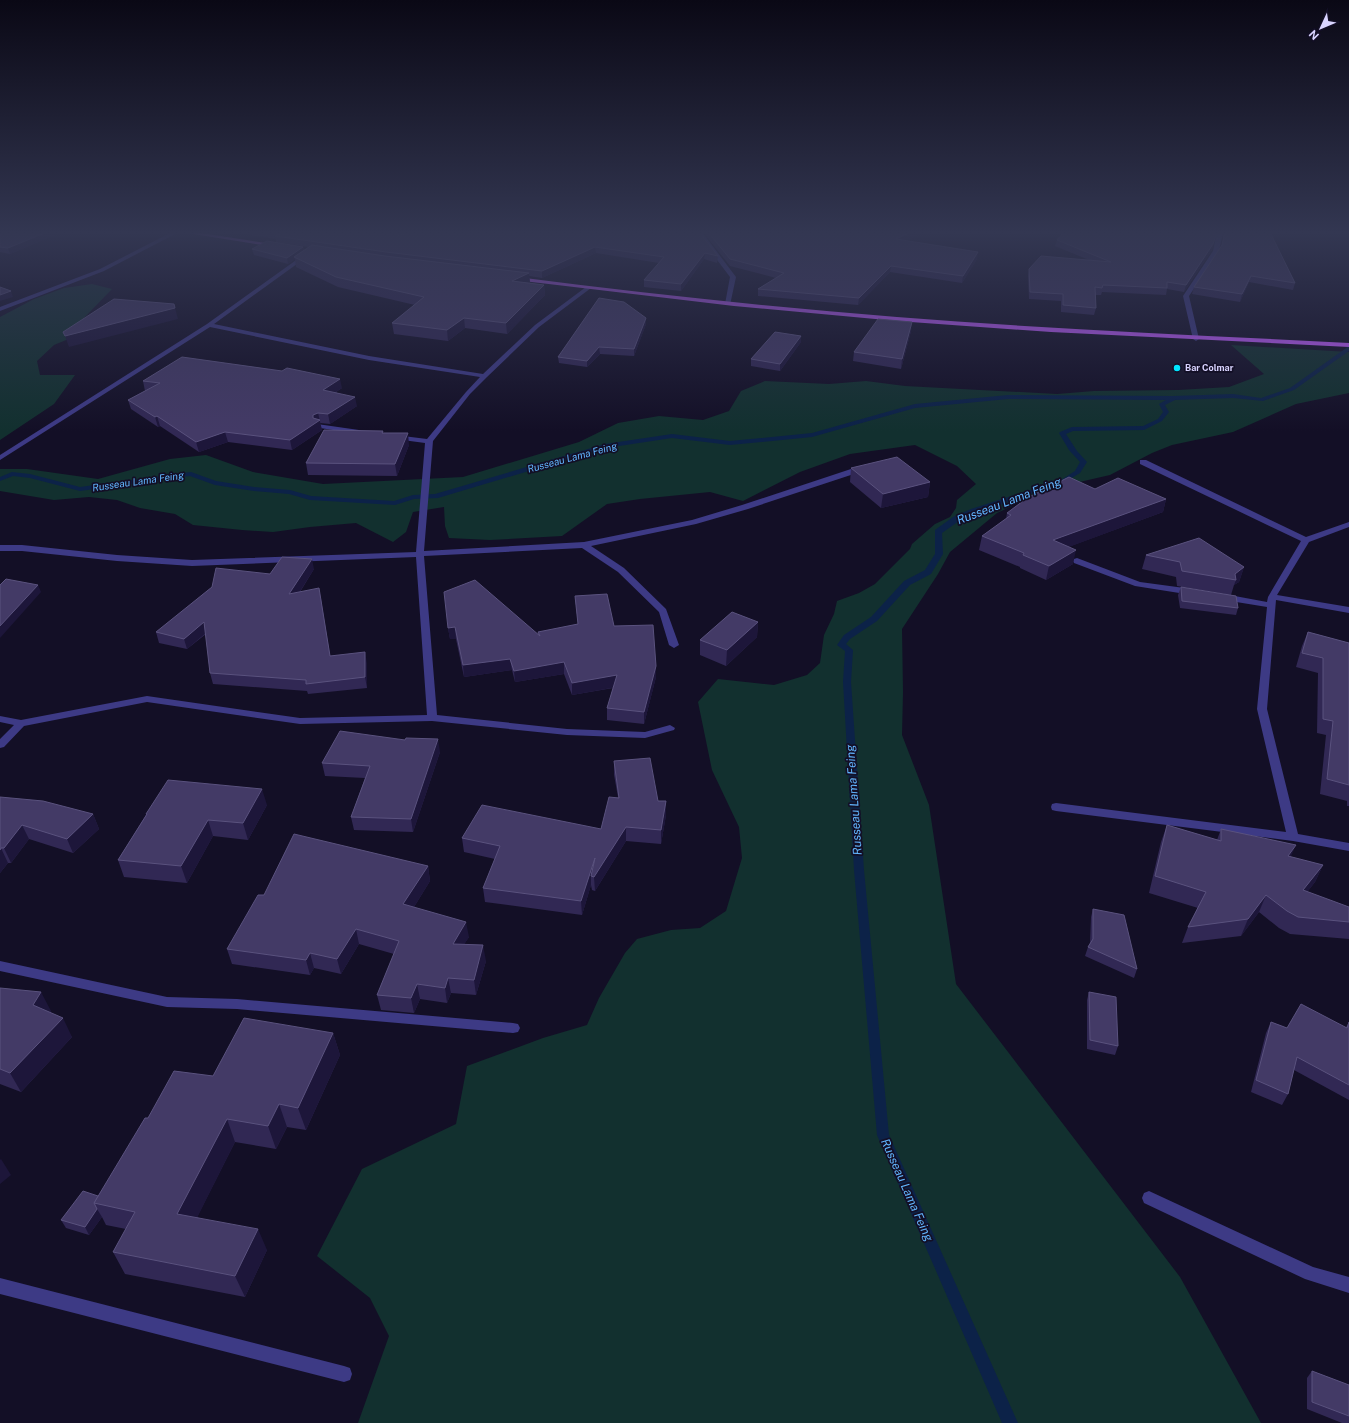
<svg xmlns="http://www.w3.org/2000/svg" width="1349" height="1423" font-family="'Public Sans',sans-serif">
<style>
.green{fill:#12302f}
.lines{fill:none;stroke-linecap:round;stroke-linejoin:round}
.stream{fill:#0c2248;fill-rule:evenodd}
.minor{fill:#3d3a85;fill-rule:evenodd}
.primary{fill:#c25bff;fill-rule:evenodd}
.wall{fill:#312854}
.shaded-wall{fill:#1d163a}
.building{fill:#433a66;stroke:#5a527e}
.poi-dot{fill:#00e5ff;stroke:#130f26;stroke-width:1.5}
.labels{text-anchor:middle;stroke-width:3.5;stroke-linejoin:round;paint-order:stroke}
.far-poi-label{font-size:9px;font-weight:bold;fill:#d9d4ff;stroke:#130f26;text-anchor:start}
.far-water-label{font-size:10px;font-style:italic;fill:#62b6ff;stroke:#130f26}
.water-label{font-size:12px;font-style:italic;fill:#62b6ff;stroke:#130f26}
</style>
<rect width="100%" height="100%" fill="#130f26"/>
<g class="green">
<path d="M92,284L112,289L84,318L88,331L54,345L37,361L40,375H75L54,404L0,440V317L34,299L64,288Z"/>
<path d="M1231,345L1349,352V393L1296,404L1233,432L1172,445L1152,453L1110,475L1049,489L997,513L950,552L938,574L902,629L903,692L902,735L929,805L956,984L1180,1277L1261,1423H358L389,1336L370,1298L317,1256L362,1169L456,1124L467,1066L543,1038L587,1025L599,998L625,953L637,939L671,930L700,928L726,911L742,858L739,827L712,770L698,702L718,679L774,685L807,675L820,663L824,635L834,614L837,601L859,593L875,584L910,549L912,544L935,524L950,517L956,508L957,500L976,484L957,466L915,445L850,454L800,472L743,501L710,492L640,499L607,504L562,536L490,540L449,538L445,526L444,507L413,512L406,532L393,542L356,523L310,527L273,532L242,530L193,525L175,514L140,508L117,500L89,497L54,500L0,491V469H27L98,479L170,459L206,455L253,472L323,484L463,477L579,442L618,423L659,416L703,420L729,411L741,391L765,381L829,384L866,381L905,386L1057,394L1094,391L1178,390L1229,387L1264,374Z"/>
</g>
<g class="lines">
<path class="stream" d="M1349,346V351L1294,390L1263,401L1233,398L1175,400L1165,405L1169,412L1162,421L1144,430L1073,431L1066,434L1077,451L1087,462L1080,473L1065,482L977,513L959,521L942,533L943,554L931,574L910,585L877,621L850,639L846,644L853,650L851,682L864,870L889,1135L1018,1423H1002L877,1135L854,870L843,682L845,651L837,645L844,635L871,617L904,581L925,570L935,554V530L953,517L971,509L1061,480L1075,471L1080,462L1069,450L1059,433L1060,432L1072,427L1143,426L1158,419L1163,412L1159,404L1166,400L1008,399L915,408L812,437L730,445L672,438L606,448L438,498L414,499L395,505L310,500L289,494L254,491L215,485L190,476L80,491L30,478L13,476L0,481V477L12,472L30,474L80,487L191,472L216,481L254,487L290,490L311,496L394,501L413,495L435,494L605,444L672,434L730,441L812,433L915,404L1008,395L1173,396L1233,394L1261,398L1290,388Z"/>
<g class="minor">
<path d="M172,232H179L104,271L0,311V307L100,269Z"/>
<path d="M696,232H702L736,277L730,305L725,304L730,277Z"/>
<path d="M1217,232H1223L1219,251L1189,296L1199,339L1196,341L1193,339L1183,296L1213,251Z"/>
<path d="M306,253L309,255L308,256L214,324L369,356L483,374L535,325L586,287L591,288L539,327L487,377L470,394L433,441L424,551L584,542L692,520L742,505L860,466H866V470L748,509L696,524L591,546L624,568L666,609L679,645L674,648L669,645L659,612L618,572L582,548L424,556L437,715L567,729L645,732L670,725L675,728L674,730L645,738L567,735L432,721L300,724L147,702L24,726L4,747L0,748V739L14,725L0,722V716L21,720L147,696L300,718L427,715L416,557L192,566L117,561L22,551H0V545H22L117,555L192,560L416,552L425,443L395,439L391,437L395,435L427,439L466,392L480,377L369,360L210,327L0,460V455L207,324Z"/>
<path d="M317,424L359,430L363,432L359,434L320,428L316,426Z"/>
<path d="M1140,460H1146L1306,537L1349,522V527L1309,542L1277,595L1349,607V613L1276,600L1267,709L1298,834L1349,843V851L1293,841L1056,811L1052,810L1051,807L1052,804L1056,803L1286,832L1257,709L1267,607L1224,600L1220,597L1224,594L1267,602L1268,597L1301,541L1140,464Z"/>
<path d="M1077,558L1140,582L1192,589L1196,592L1192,595L1135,586L1074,563L1073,561L1074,559Z"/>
<path d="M0,961L167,997L237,999L513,1023L518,1024L520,1028L518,1032L513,1033L237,1009L167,1007L0,971Z"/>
<path d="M1149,1191L1313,1267L1349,1277V1293L1305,1279L1144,1203L1142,1198L1144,1193Z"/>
<path d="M0,1278L344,1366L350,1368L352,1374L350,1380L344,1382L0,1294Z"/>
</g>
<g class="primary">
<path d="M181,232H195L278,245L275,247Z"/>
<path d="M517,277C643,293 770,307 897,317C1047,329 1198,335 1349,343V347L1051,332L897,321L734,306L515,280V278Z"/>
</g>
</g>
<g class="wall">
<path d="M0,232L59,233L10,254L0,252Z"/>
<path d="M232,232H699L718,256L717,263L704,259L681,291L644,287V280L659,263L596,253L542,278L529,276L530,283L544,285L545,295L507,334L465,328L448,341L394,334L392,323L415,305L338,287L296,267L295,259L288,264L254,255L252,249L303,247L304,250L308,247L276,242V239Z"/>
<path d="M703,232H923L906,241L977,259L962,283L890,272L858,305L758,296V289L776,278L730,266Z"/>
<path d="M1217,232L1212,250L1184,292L1167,289L1166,295L1102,292L1101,295H1095L1096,308L1094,315L1061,312V301L1029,299L1028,276L1029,269L1089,260L1055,246L1057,240Z"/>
<path d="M1224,232H1270L1295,283L1293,290L1249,282L1240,302L1192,294L1194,287L1222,246Z"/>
<path d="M646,324L634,356L600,354L587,367L559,363L558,357Z"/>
<path d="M911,331L901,369L853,361L854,352Z"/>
<path d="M801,342L780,371L751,366V359Z"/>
<path d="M143,381L342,388L336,392L357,406L330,424L320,423L322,430L292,450L228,442L199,452L160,426L158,427L131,409L128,400L145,391Z"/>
<path d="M383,431V433L409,445L397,476L308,475L306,463Z"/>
<path d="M851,468L930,482L928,497L881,508L850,482Z"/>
<path d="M1095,489L1166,499L1163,512L1068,547L1073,564L1046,580L1020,568V567L979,550L982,536L1006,519L1007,513Z"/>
<path d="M1146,555L1244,567L1239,582L1234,585L1231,595L1177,586L1176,577L1142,569Z"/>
<path d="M314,569L300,592L321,599L330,656L367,663V688L308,694L307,691L213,684L210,673L206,634L187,649L159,643L156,632L270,574Z"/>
<path d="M1181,587L1238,608L1236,615L1180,608L1178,595Z"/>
<path d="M575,596L614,626L656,677L644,724L607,720V708L613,688L572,695L564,674L515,682L512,670L464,677L456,639H450L448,628L539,634L538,632L578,624Z"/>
<path d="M758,622L757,637L726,666L700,655V640Z"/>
<path d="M1308,632L1349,643V806H1347V801L1320,794L1326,735L1317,733L1318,673L1296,667L1302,646Z"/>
<path d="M440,752L413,832L354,830L351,817L365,778L325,776L322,763Z"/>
<path d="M614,761L658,801H666V815L661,844L626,841L595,891L592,890L591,885L582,915L485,902L483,888L495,859L464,852L462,838L601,829L618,797L614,775Z"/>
<path d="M0,797L93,814L99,829L73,853L29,839L11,863H8L0,873Z"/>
<path d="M267,805L248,840L213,836L187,883L124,877L118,860L146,815V814Z"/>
<path d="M1167,825L1217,840L1221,829L1291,857L1323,865L1315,882L1307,892L1349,922V939L1290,934L1279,928L1259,912L1241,936L1182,943L1188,927L1198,908L1149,893L1161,842Z"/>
<path d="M428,866L430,881L414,907L469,937L464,944L486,961L476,995L451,993L447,1003L420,999L414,1013L381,1010L377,995L394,954L359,944L341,974L314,968L310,975L232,964L227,949L264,895Z"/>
<path d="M1093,909L1137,969L1134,978L1085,956L1088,947L1090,943L1091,917Z"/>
<path d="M0,988L51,1011L50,1012L72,1037L21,1092L0,1084Z"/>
<path d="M1089,992L1118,1046L1115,1055L1087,1049V1000Z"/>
<path d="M1271,1022L1287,1028L1346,1027L1349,1022V1100L1294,1070L1288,1094L1282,1105L1251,1092L1266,1033Z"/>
<path d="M333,1033L340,1055L306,1130L287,1127L276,1149L235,1142L197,1217L267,1250L245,1297L125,1274L113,1252L126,1229L106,1225L102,1217L89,1235L66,1228L61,1220L98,1196L148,1118L213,1076Z"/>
<path d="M1312,1371L1349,1385V1423H1342L1307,1409V1378Z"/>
</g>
<g class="shaded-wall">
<path d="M47,232H59V233L10,254L8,248Z"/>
<path d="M401,232H408L397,236Z"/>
<path d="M911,232H923L896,246V239Z"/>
<path d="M1213,244L1212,250L1184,292L1186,285Z"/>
<path d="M303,247L304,253L294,257L295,259L288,264L287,258Z"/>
<path d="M595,247L596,253L542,278V271Z"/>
<path d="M978,252L977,259L962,283L963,276Z"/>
<path d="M705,253L704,259L681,291V284Z"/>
<path d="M891,266L890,272L858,305L859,298Z"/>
<path d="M529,273L530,283L512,281Z"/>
<path d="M1251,276L1249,282L1240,302L1242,294Z"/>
<path d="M544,285L545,295L507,334L506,323Z"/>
<path d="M11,291L13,297L0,301V295Z"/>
<path d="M174,304L178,319L69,347L65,336Z"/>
<path d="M464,318L465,328L448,341L447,330Z"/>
<path d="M646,318V324L634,356V349Z"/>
<path d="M912,322L911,331L901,369L902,359Z"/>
<path d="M801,336V342L780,371V364Z"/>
<path d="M599,347L600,354L587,367V361Z"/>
<path d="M340,379L342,388L325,399L323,390Z"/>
<path d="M355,397L357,406L330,424L328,414Z"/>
<path d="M318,413L322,430L292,450L290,440L313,418V415Z"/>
<path d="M157,416L160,426L158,427L155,417Z"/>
<path d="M225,432L228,442L199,452L196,442Z"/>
<path d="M408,433L409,445L397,476L395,464Z"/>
<path d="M930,482L928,497L881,508L883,494Z"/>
<path d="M1166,499L1163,512L1050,554L1053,540Z"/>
<path d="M1076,550L1073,564L1046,580L1049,566Z"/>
<path d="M312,559L314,569L292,604L289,594Z"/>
<path d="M1244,567L1239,582L1234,585L1236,580L1235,574Z"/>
<path d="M38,585L41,592L0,638V626Z"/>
<path d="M319,588L321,599L332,666L330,656Z"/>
<path d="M204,622L207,632L187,649L184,639Z"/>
<path d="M758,622L757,637L726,666L727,650Z"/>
<path d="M455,627L456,639H450L448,628Z"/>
<path d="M365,652L367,663V688L365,677Z"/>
<path d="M510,659L512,670L464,677L463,665Z"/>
<path d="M564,662V674L515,682L514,671Z"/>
<path d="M656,666V677L644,724V712Z"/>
<path d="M617,675V687L572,695V683Z"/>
<path d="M438,739L440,752L413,832L411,819Z"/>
<path d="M262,789L267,805L248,840L243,823Z"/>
<path d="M666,801V815L661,844V830Z"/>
<path d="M93,814L99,829L73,853L67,839Z"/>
<path d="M208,820L213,836L187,883L181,866Z"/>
<path d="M22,825L29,839L11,863L4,848Z"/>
<path d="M626,827V841L595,891L594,877Z"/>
<path d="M1296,845L1289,861L1288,856Z"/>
<path d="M1,848L8,863L0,873V850Z"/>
<path d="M595,858L591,876V885L582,915L581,901Z"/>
<path d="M1323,865L1315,882L1296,907L1303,890Z"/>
<path d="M428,866L430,881L406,920L403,904Z"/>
<path d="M1266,895L1259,912L1241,936L1248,919Z"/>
<path d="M466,922L469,937L455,959L453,944Z"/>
<path d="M356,929L359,944L341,974L337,959Z"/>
<path d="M483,945L486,961L476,995L474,980Z"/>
<path d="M310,953L314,968L310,975L306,960Z"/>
<path d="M448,978L451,993L447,1003L445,988Z"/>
<path d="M417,984L420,999L414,1013L411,998Z"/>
<path d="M41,992L51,1011L43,1025L33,1005Z"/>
<path d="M63,1018L72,1037L21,1092L10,1073Z"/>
<path d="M333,1033L340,1055L306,1130L298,1108Z"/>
<path d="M279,1104L287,1127L276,1149L268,1126Z"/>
<path d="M227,1119L235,1142L188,1236L177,1214Z"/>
<path d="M1,1159L11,1175L0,1184V1160Z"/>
<path d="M97,1209L102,1217L89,1235L85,1227Z"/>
<path d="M258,1229L267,1250L245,1297L235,1276Z"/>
</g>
<g class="building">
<path d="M0,232H47L8,248L0,247Z"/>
<path d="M270,232H401L397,236L409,232H699L718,256L705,253L681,284L644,280L664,257L595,247L542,271L386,252L275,236L280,234Z"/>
<path d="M708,232H911L896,239L978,252L963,276L891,266L859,298L758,289L784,273L730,259Z"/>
<path d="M1064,232H1217L1213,244L1186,285L1167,282V288L1103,285L1102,288L1095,287L1096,308L1063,305V294L1030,292L1029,269L1041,256L1111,262L1057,240Z"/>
<path d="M1225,232H1270L1295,283L1251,276L1242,294L1194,287L1222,245Z"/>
<path d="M267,241L303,247L287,258L252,249Z"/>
<path d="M312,245L385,256L529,273L512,281L544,285L506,323L464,318L447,330L392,323L424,297L336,277L294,257Z"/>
<path d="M0,287L11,291L0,295Z"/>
<path d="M599,298L624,302L646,318L634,349L599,347L587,361L558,357Z"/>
<path d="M114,299L174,304L175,308L65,336L63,332Z"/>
<path d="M878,319L912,322L902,359L854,352Z"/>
<path d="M775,332L801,336L780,364L751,359Z"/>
<path d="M182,357L282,371L287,368L340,379L323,390L355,397L328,414L318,413L313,415V418L320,420L290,440L225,432L196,442L157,416L155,417L128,400L160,383L143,381Z"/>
<path d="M324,430L383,431L382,433H408L395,464L306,463Z"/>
<path d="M897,457L930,482L883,494L851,468Z"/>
<path d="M1069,477L1095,489L1118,478L1166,499L1053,540L1076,550L1049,566L1023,555L1024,553L982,536L1011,515L1007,513L1027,498Z"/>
<path d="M1199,538L1244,567L1235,574L1236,580L1182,571L1180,562L1146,555Z"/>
<path d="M282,557L312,559L289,594L319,588L330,656L365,652V677L306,684V680L210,673L204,622L184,639L156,632L212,587L216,568L270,574Z"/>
<path d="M6,579L38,585L0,626V585Z"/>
<path d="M475,580L540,636L538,632L578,624L575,596L607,594L614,626L653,625L656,666L644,712L607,708L617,675L572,683L564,662L514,671L510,659L463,665L455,627L448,628L444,592Z"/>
<path d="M1181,587L1236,596L1238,608L1182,601Z"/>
<path d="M732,612L758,622L727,650L700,640Z"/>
<path d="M1308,632L1349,643V785L1327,779L1333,721L1323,719V658L1302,653Z"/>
<path d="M340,731L405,740L406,738L438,739L411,819L351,817L370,766L322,763Z"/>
<path d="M650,758L658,801H666L661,830L626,827L594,877L591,876L595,858L581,901L483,888L500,846L462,838L482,805L601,829L609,797L619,798L614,761Z"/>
<path d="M168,780L262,789L243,823L208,820L181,866L118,860L147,814H146Z"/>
<path d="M0,797L43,801L93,814L67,839L22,825L4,848H1L0,850Z"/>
<path d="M1167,825L1221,841V829L1296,845L1288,856L1323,865L1303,890L1349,907V922L1298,917L1287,911L1266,895L1248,919L1188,927L1206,892L1155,876Z"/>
<path d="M294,834L428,866L403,904L466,922L453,944L483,945L474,980L448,978L445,988L417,984L411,998L377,995L399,941L356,929L337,959L310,953L306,960L227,949L258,895H264Z"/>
<path d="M1093,909L1124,915L1137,969L1088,947L1093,939Z"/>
<path d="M0,988L41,992L33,1005L63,1018L10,1073L0,1069Z"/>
<path d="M1089,992L1116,997L1118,1046L1090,1040Z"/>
<path d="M1301,1004L1347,1028L1349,1022V1085L1297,1057L1288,1094L1256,1080L1271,1022L1287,1028Z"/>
<path d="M244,1018L333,1033L298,1108L279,1104L268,1126L227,1119L177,1214L258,1229L235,1276L113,1252L135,1212L94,1203L145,1118H148L174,1071L213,1076Z"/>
<path d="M83,1191L98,1196L94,1203L97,1209L85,1227L61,1220Z"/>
<path d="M1312,1371L1349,1385V1416L1312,1402Z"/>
</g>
<linearGradient id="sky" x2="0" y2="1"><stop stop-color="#0a0815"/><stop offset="0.54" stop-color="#333752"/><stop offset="1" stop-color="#333752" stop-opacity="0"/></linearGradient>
<rect width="1349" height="431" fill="url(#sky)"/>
<circle class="poi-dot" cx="1177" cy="368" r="4"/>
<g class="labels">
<g class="far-poi-label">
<text x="1185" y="371">Bar Colmar</text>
</g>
<g class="far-water-label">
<text transform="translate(572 457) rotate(-15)" y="4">Russeau Lama Feing</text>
<text transform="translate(138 481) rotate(-8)" y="4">Russeau Lama Feing</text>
</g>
<g class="water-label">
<text transform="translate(1009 501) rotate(-21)" y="4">Russeau Lama Feing</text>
<text transform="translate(854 800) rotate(-94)" y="4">Russeau Lama Feing</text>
<text transform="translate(907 1190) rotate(66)" y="4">Russeau Lama Feing</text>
</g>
</g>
<g transform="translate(1321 28) rotate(226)" stroke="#130f26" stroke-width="3" paint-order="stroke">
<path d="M0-3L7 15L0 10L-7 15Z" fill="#d9d4ff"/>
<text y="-6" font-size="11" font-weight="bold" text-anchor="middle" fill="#d9d4ff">N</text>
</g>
</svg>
